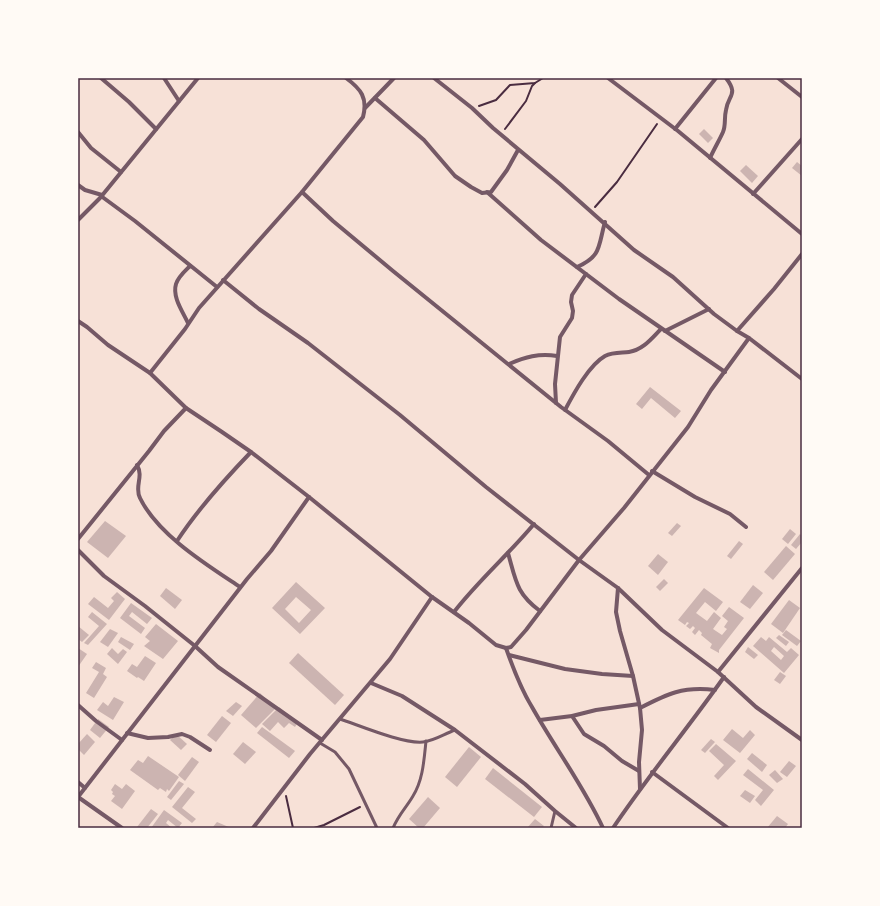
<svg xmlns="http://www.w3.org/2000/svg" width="880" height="906" font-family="'Noto Serif',serif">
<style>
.building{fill:#ccb4b1;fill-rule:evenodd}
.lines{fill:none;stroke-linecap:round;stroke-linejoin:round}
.path{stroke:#4a2c40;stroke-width:2}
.service{stroke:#755966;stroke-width:3}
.minor{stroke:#755966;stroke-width:4}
.neatline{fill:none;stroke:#4a2c40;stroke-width:1.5}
</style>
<rect width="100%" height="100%" fill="#f7e1d7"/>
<g class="building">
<path d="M704,129L713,138L708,143L699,134Z"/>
<path d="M797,162L802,166V176L792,168Z"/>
<path d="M746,165L758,176L752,183L740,171Z"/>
<path d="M650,387L681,411L675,418L651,398L642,409L636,404Z"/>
<path d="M105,521L126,536L108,558L87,542Z"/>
<path d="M677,523L681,526L672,536L668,533Z"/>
<path d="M790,529L796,534L788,544L782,539Z"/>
<path d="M800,534L802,536V542L796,549L791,545Z"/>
<path d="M739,541L743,544L731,559L727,556Z"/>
<path d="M786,546L795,554L773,580L764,572Z"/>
<path d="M658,554L668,562L658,575L648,566Z"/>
<path d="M664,579L668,583L660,591L656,587Z"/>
<path d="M296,582L325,608L300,634L272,608ZM296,597L311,610L299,623L285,609Z"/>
<path d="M753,585L763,593L750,609L740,602Z"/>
<path d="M166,588L182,600L175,609L160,596Z"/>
<path d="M704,588L723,602L716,611L705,602L696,613L707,621L714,612L721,618L713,629L722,635L727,629L724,627L728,621L722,616L729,607L744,618L719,650V653L710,648L712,644L701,635L702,633L699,630L695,635L692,632L695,628L693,626L690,629L686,626L689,623L687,622L685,625L678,620Z"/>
<path d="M117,592L125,599L109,620L88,604L94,597L108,608L114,601L111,598Z"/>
<path d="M789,600L800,608L783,633L771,624Z"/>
<path d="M131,603L152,618L147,624L132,612L129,616L145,628L141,634L120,618Z"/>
<path d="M92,612L107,624L88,645L84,643L99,626L88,617Z"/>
<path d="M156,624L178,641L163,659L144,646L150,641L145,637Z"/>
<path d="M78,626L89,635L82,642L78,639Z"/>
<path d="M110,629L118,633L108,647L100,642Z"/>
<path d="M786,630L801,641L797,646L782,635Z"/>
<path d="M779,635L789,642L786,646L776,638Z"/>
<path d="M121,637L134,644L130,650L118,642Z"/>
<path d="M761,637L766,641L769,637L787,652L791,648L799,655L784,673L753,646ZM774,647L784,656L781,660L771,651Z"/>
<path d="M748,647L758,655L754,659L745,652Z"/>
<path d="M78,648L87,654L78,667Z"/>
<path d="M112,648L118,654L123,649L127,652L118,664L107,654Z"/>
<path d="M298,653L344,695L335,705L289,663Z"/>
<path d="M145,656L156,663L144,681L138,677L137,678L127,671L132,664L137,667Z"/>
<path d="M96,662L106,668L103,674L107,677L94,698L86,693L99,672L92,668Z"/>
<path d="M780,672L786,676L780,684L774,680Z"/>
<path d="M260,693L276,708L256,728L241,715Z"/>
<path d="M114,697L124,702L113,720L97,710L103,702L108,706Z"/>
<path d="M236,702L242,706L233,716L226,711Z"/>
<path d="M279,707L298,722L295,727L289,723L284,728L278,722L270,731L262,724Z"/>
<path d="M222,716L231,723L216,742L207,735Z"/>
<path d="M98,719L109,727L100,738L90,730Z"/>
<path d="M262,727L295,751L289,758L257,733Z"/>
<path d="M732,729L743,738L750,730L755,735L740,753L723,740Z"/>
<path d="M87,734L95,742L84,755L78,749V744Z"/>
<path d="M176,734L187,744L181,750L170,740Z"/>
<path d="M711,739L715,742L705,753L701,750Z"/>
<path d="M243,742L256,752L245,764L233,754Z"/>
<path d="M716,744L736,761L718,780L714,776L724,765L709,751Z"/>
<path d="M469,747L481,757L457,787L445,777Z"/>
<path d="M752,753L767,765L762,772L747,759Z"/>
<path d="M148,756L179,777L169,791L167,789L166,792L160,788L158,790L130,770L138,760L143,763Z"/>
<path d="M192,757L199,762L185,781L178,775Z"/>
<path d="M789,761L796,766L787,777L780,772Z"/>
<path d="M493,768L542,807L534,817L485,779Z"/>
<path d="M748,769L774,790L761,806L755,800L763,790L743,775Z"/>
<path d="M775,770L783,779L777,783L769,775Z"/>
<path d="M179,781L184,784L171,800L167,797Z"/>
<path d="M115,784L122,789L126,784L135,791L122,809L111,801L115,796L112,794L113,792L111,790Z"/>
<path d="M188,787L195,792L182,808L196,819L192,823L172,807Z"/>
<path d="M745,790L755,796L750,803L740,796Z"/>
<path d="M428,797L440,808L423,828H419L409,819Z"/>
<path d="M151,809L158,814L147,828H139L137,827Z"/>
<path d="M164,810L182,823L178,828L168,820L166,823L172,828H151Z"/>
<path d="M777,816L788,824L785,828H767Z"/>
<path d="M535,819L544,826L542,828H527Z"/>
<path d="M217,822L231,828H212Z"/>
</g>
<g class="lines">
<g class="path">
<path d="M479,106L496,100L510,85L535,83L543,78"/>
<path d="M505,129L526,101L532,86L535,83"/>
<path d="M595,207L617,182L657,124"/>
<path d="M286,796L293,828"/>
<path d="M314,828L324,825L360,807"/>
</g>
<g class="service">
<path d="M340,719C361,726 403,744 423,742C434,741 444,734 455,730"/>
<path d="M320,743L335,752L349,769L377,828"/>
<path d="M393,828C399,814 406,808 413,796C423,780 424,760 426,741"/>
<path d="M551,828L555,811"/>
</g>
<g class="minor">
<path d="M101,78L129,102L156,129"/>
<path d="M164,78L179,101"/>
<path d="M434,78L472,108L493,128L560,184L634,250L673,277L714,314L737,331L749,338L802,379"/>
<path d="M608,78L678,131L802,234"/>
<path d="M778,78L802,97"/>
<path d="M375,98L424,140L455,176L471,187L482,193L491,192L507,170L518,150"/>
<path d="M365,108L394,78"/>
<path d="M675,129L716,78"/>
<path d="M78,132L91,148L121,172"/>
<path d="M710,158C714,149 719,141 723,132C726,125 724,118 726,110C728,95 739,95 726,78"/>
<path d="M78,185L85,190L102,195"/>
<path d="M302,192L333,221L393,271L561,407L608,441L649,475"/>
<path d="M487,192L541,240L619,299L725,372"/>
<path d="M753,194L802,139"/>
<path d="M101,196L135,221L217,287"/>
<path d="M78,220L100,198L198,78"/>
<path d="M577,267C602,256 598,246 605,222"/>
<path d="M223,280L259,309L308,343L400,415L486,487L579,560L618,588L662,630L718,672L756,707L802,740"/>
<path d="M78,321L87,327L108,345L150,373L186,408L222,432L251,452L309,497L432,597L469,623L496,645L506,648L511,647L526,630L579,560L624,508L688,427L711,390L749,338"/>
<path d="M188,323C183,312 172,297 176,284C178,277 185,271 190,266"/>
<path d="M665,331L709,309"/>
<path d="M737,331L774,289L802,254"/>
<path d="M509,364C525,357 539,353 557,356"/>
<path d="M150,373L185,329L199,308L302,192L363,117C368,98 361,89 346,78"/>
<path d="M556,403L555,384L560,337L572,318L573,311L571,302L572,295L586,274"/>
<path d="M565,410C574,393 589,365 605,356C613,352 622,353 629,352C643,350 652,338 661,329"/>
<path d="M137,465C144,477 134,487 140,498C158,535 207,565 240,587"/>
<path d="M652,471L695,497L730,514L746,527"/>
<path d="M78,539L149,451L164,431L186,408"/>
<path d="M177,541C198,509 224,480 251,452"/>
<path d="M78,550L104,576L145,606L195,646L218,667L322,740"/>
<path d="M508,553C516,581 516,593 540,611"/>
<path d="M618,588L616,612L620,631L633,676L640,708L642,730L639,762L640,789"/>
<path d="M454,612C478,581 508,555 534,524"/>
<path d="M506,648C513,668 521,689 532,707C555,748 583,785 603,828"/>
<path d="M509,655L565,669L602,674L633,676"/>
<path d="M718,672L802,568"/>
<path d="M371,683L402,696L455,730L525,784L555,811L576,828"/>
<path d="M78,705L96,721L122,740"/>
<path d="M640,708C667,694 683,686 715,690"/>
<path d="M572,716L584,734L604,746L622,761L639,771"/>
<path d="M540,720L572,716L596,710L639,704"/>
<path d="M127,733L148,738L168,737L182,734L190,737L210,750"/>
<path d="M652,772L728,828"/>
<path d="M78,782L85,788"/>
<path d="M78,797L247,579L271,551L309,497"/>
<path d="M78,797L122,828"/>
<path d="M253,828L310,754L390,659L432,597"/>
<path d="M613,828C648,776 688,728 724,677"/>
</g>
</g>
<rect width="880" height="906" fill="none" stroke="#fffaf5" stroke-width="158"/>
<rect x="79" y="79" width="722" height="748" class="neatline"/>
</svg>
